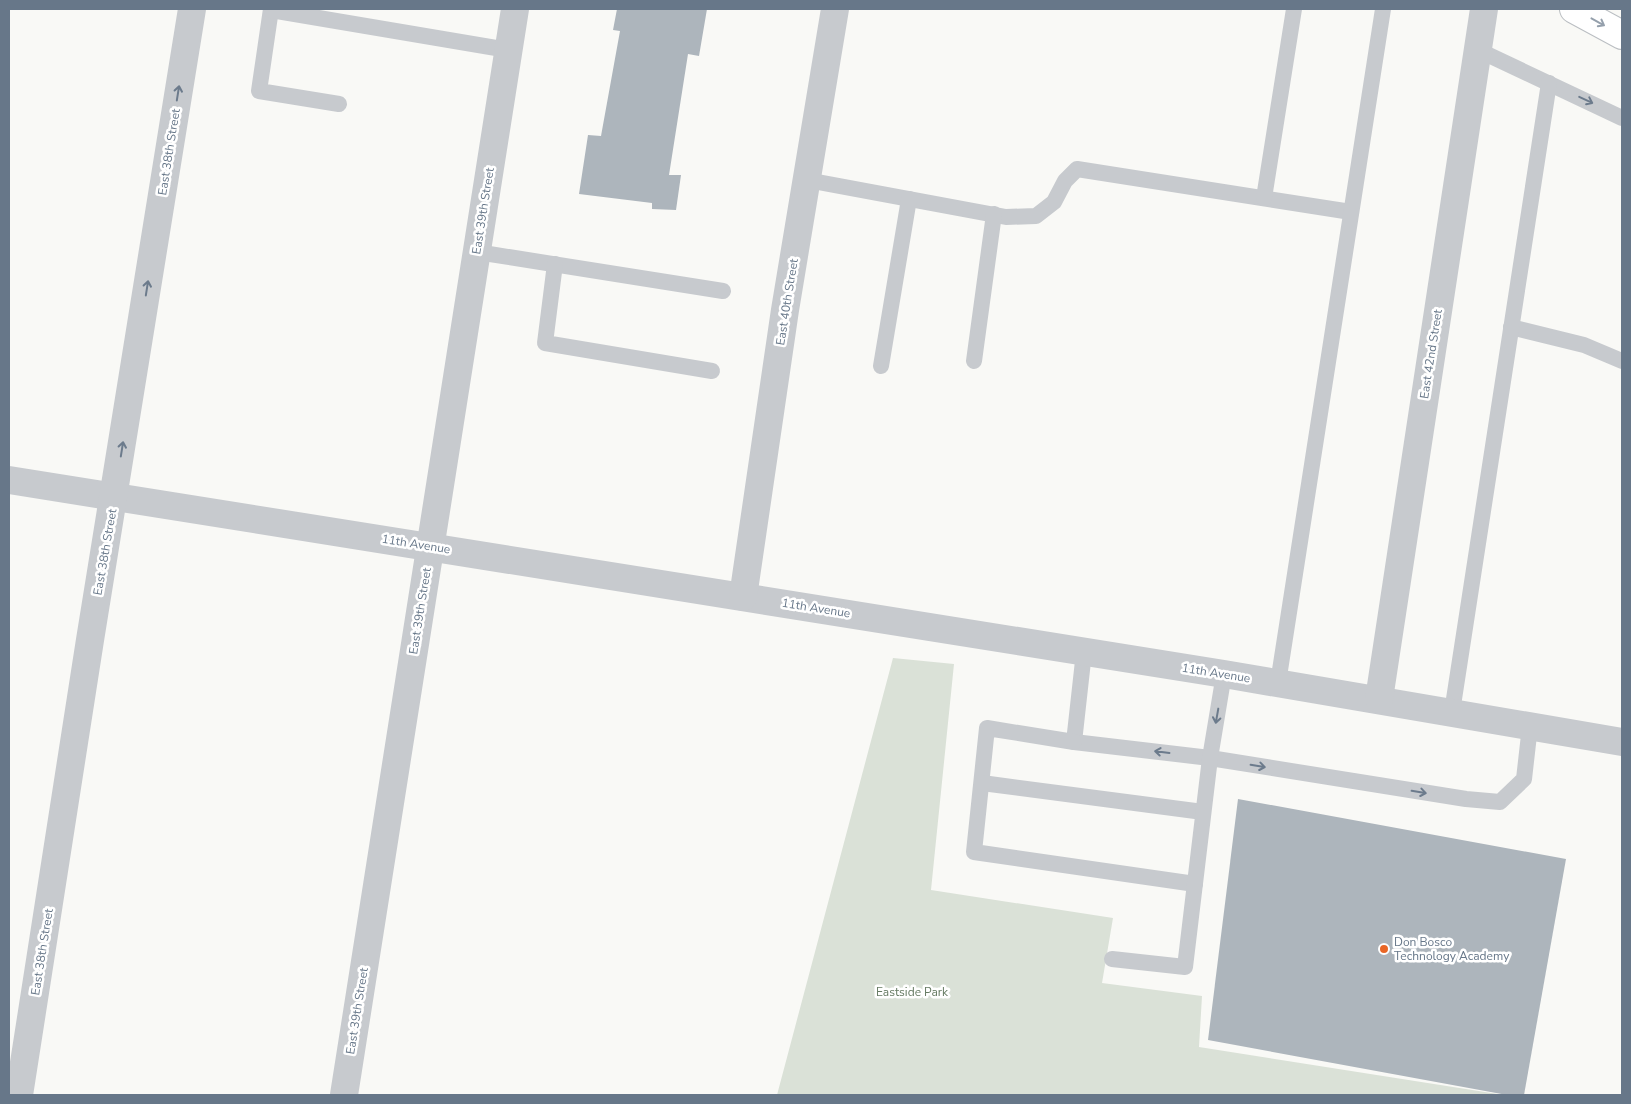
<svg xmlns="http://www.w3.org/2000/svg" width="1631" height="1104" font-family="'Nunito Sans',sans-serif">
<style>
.green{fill:#dae1d7}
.building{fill:#adb5bc}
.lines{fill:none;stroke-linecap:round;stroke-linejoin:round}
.primary-casing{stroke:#babec2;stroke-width:30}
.service{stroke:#c7cace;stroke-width:16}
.minor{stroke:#c7cace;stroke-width:28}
.primary{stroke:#fff;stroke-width:28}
.oneway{stroke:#95a0ac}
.oneway2{stroke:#6c7b8c}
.poi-dot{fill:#e96626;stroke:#fff;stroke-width:2}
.labels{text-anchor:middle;stroke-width:5;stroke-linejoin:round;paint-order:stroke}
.street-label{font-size:12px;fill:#677789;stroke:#fff}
.poi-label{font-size:12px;fill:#677789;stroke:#fff;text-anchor:start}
.park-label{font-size:12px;fill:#657a62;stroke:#fff}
</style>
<rect width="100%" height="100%" fill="#f9f9f6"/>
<path class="green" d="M893,658L954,664L931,890L1113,918L1102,983L1202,996L1199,1047L1504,1095H777Z"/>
<g class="building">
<path d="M617,9H707L699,56L688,54L669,175H681L676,210L652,209V203L579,194L588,135L601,136L620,31L613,30Z"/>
<path d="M1238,799L1566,859L1524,1095H1507L1208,1040Z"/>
</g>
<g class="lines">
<g class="primary-casing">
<path id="primary" d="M1574,9L1622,35"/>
</g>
<g class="service">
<path d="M271,9L259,91L339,104"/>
<path d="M271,10L508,50"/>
<path d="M1478,50L1622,118"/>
<path d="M807,180L1006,217L1036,216L1054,202L1065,181L1077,169L1351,212"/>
<path d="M1264,198L1294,9"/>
<path d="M477,252L723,291"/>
<path d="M555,264L545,343L712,371"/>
<path d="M1511,327L1584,345L1622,361"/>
<path d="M974,361L994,214"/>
<path d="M881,366L909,199"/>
<path d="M1084,652L1074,742L1210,758L1466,799L1500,802L1524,779L1530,726"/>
<path d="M1278,683L1383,9"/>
<path d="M1452,712L1549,83"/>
<path d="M1074,742L987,728L974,852L1195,884"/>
<path d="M982,783L1203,812"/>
<path d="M1112,959L1185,967L1210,758L1224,674"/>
</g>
<g class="minor">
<path d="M9,480L1224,674L1622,742"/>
<path d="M743,597L785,310L835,9"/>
<path d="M1379,699L1484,9"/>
<path d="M19,1095L90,640L192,9"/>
<path d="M344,1095L515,9"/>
</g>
<use href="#primary" class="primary"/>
</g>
<defs><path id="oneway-shaft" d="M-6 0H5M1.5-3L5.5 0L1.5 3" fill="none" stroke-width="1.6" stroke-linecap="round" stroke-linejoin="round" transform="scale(1.25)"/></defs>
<use class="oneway" href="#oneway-shaft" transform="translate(1598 22) rotate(29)"/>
<g class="oneway2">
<use href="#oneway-shaft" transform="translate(178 93) rotate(-81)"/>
<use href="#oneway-shaft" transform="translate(1586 100) rotate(25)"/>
<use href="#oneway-shaft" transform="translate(147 288) rotate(-81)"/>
<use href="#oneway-shaft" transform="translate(122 449) rotate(-81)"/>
<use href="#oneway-shaft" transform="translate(1217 716) rotate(100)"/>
<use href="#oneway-shaft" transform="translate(1162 752) rotate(-173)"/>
<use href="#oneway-shaft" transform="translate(1258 766) rotate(9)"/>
<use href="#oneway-shaft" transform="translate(1419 792) rotate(9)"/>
</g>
<circle class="poi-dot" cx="1384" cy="949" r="5"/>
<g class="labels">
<g class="street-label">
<text transform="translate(169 152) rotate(-81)" y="4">East 38th Street</text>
<text transform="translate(483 211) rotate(-81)" y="4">East 39th Street</text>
<text transform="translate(787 302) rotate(-81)" y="4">East 40th Street</text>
<text transform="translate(1431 354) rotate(-81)" y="4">East 42nd Street</text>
<text transform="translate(416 544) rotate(9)" y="4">11th Avenue</text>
<text transform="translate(105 552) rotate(-80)" y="4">East 38th Street</text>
<text transform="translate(816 608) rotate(9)" y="4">11th Avenue</text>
<text transform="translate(420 611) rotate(-81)" y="4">East 39th Street</text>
<text transform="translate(1216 673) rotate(9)" y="4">11th Avenue</text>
<text transform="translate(42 952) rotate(-81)" y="4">East 38th Street</text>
<text transform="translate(357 1011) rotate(-81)" y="4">East 39th Street</text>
</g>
<g class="poi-label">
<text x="1394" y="946">Don Bosco<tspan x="1394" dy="14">Technology Academy</tspan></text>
</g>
<g class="park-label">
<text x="912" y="996">Eastside Park</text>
</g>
</g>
<rect width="1631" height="1104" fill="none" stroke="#677789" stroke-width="20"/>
</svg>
